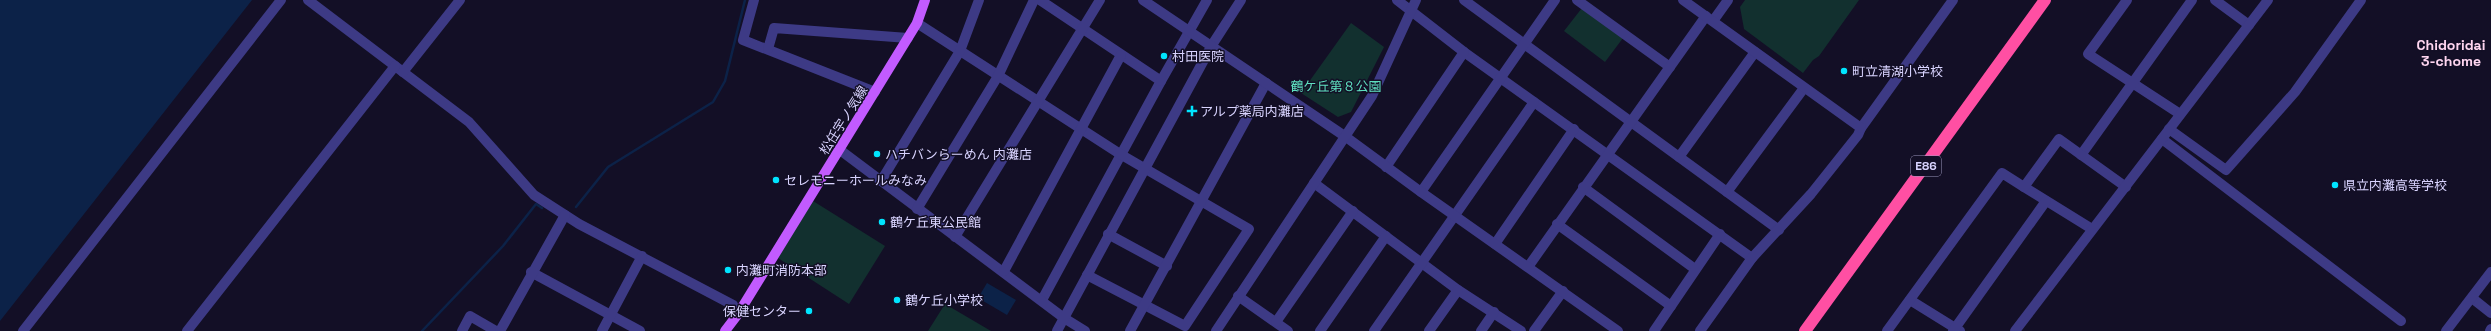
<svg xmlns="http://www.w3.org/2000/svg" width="2491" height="331" font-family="'Space Grotesk','Noto Sans JP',sans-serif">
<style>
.green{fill:#12302f}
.water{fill:#0c2248}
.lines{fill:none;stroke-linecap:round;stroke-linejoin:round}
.stream{stroke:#0c2248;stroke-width:2.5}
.minor{stroke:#3d3a85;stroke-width:10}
.tertiary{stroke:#3d3a85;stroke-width:10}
.primary{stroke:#c25bff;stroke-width:10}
.motorway{stroke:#ff4fa3;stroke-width:12}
.poi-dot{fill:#00e5ff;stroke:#130f26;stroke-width:1.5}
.labels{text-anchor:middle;stroke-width:3;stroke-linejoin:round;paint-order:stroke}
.shield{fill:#130f26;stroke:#9e99be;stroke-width:1}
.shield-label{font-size:12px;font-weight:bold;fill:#d9d4ff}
.poi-label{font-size:13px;fill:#d9d4ff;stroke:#130f26;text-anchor:start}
.park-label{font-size:13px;fill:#5fe0c0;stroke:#130f26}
.street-label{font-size:13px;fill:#d9d4ff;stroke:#130f26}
.neighbourhood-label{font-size:14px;font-weight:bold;fill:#ffd6f0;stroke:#130f26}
</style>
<rect width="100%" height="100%" fill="#130f26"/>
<g class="green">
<path d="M1745,0H1859L1819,56L1813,60L1803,73L1744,29L1740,7Z"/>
<path d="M1582,8L1623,38L1605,62L1564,31Z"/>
<path d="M1351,23L1384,47L1351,112L1338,117L1301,93Z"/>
<path d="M813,201L885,246L849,304L778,258Z"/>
<path d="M945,304L991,331H928Z"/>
</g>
<g class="water">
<path d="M0,0H252L0,321Z"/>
<path d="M987,283L1016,300L1007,315L978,298Z"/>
</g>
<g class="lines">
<g class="stream">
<path d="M576,207L608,167L713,102L725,81L745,0"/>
<path d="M422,331L503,246L536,204L542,208"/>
</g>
<g class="minor">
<path d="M308,0L469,122L534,195L579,224L733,305L738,314"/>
<path d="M754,0L743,40L875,92"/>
<path d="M1040,0L1161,81L1042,300"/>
<path d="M1397,0L1464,52L1752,258"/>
<path d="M1464,0L1779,230"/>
<path d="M1577,0L1670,67"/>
<path d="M2127,0L2088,54L2180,114"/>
<path d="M2215,0L2249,25"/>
<path d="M1713,21L1728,0"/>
<path d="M917,23L1120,154L1249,229L1185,326L1087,275"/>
<path d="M768,49L774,28L908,38"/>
<path d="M403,72L460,0"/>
<path d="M1161,81L1207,0"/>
<path d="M2169,129L2226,170L2295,92L2361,0"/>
<path d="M2162,139L2401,321"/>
<path d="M840,150L1064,318L1085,331"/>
<path d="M2081,155L2192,0"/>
<path d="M1679,157L1755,52"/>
<path d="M1386,167L1464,52"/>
<path d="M881,181L960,51L979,0"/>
<path d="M1314,183L1458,290L1521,331"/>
<path d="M1583,187L1695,269"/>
<path d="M2024,187L2092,229"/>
<path d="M1421,192L1555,0"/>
<path d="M1727,192L1804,88"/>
<path d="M917,209L998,76L1034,0"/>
<path d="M1557,224L1671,306"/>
<path d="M1108,234L1167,266"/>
<path d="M955,237L1100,0"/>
<path d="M1495,244L1574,129"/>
<path d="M1528,267L1706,16"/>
<path d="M1004,271L1121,55"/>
<path d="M531,272L640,331"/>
<path d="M1238,296L1288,331"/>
<path d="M2472,298L2491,313"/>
<path d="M1910,300L1960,331"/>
<path d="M1276,322L1353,211"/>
<path d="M23,331L281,0"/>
<path d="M187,331L395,66"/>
<path d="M462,331L470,316L496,331"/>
<path d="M500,331L565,215"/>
<path d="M602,331L642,256"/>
<path d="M1057,331L1212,45L1241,0"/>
<path d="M1130,331L1266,83"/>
<path d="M1320,331L1386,236"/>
<path d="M1374,331L1534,102"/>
<path d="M1429,331L1458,290"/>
<path d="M1481,331L1494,312"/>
<path d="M1534,331L1563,291"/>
<path d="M1654,331L1720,234"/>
<path d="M1700,331L1752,258L1811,194L1858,135L1861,128L1953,0"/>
<path d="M1887,331L2002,173L2024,187L2059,139L2126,187"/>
<path d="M1953,331L2046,201"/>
<path d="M2446,331L2491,272"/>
<path d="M2490,331L2491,329"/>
</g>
<g class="tertiary">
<path d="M1143,0L1346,137L1421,192L1618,331"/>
<path d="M1683,0L1861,128"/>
<path d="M1216,331L1372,96L1416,0"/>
<path d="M2015,331L2268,0"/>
</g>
<path class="primary" d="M725,331L738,314L917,23L925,0"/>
<path class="motorway" d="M1805,331L2045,0"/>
</g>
<g class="poi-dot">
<circle cx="1164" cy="56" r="4"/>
<circle cx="1844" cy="71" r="4"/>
<path d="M1190 105h4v4h4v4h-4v4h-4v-4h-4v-4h4z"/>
<circle cx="877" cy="154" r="4"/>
<circle cx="776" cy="180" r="4"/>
<circle cx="2335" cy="185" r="4"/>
<circle cx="882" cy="222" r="4"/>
<circle cx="728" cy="270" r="4"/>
<circle cx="897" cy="300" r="4"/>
<circle cx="809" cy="311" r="4"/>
</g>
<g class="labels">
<rect class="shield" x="1911" y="156" width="30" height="20" rx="3"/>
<g class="shield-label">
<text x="1926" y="170">E86</text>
</g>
<g class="poi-label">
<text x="1172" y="61">村田医院</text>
<text x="1852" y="76">町立清湖小学校</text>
<text x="1200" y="116">アルプ薬局内灘店</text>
<text x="885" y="159">ハチバンらーめん 内灘店</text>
<text x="784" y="185">セレモニーホールみなみ</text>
<text x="2343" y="190">県立内灘高等学校</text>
<text x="890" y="227">鶴ケ丘東公民館</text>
<text x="736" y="275">内灘町消防本部</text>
<text x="905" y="305">鶴ケ丘小学校</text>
<text x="801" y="316" text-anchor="end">保健センター</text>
</g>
<g class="park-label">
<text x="1336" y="91">鶴ケ丘第８公園</text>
</g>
<g class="street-label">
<text transform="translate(843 120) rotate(-58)" y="5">松任宇ノ気線</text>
</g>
<g class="neighbourhood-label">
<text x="2451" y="50">Chidoridai<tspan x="2451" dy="16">3-chome</tspan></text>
</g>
</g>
</svg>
